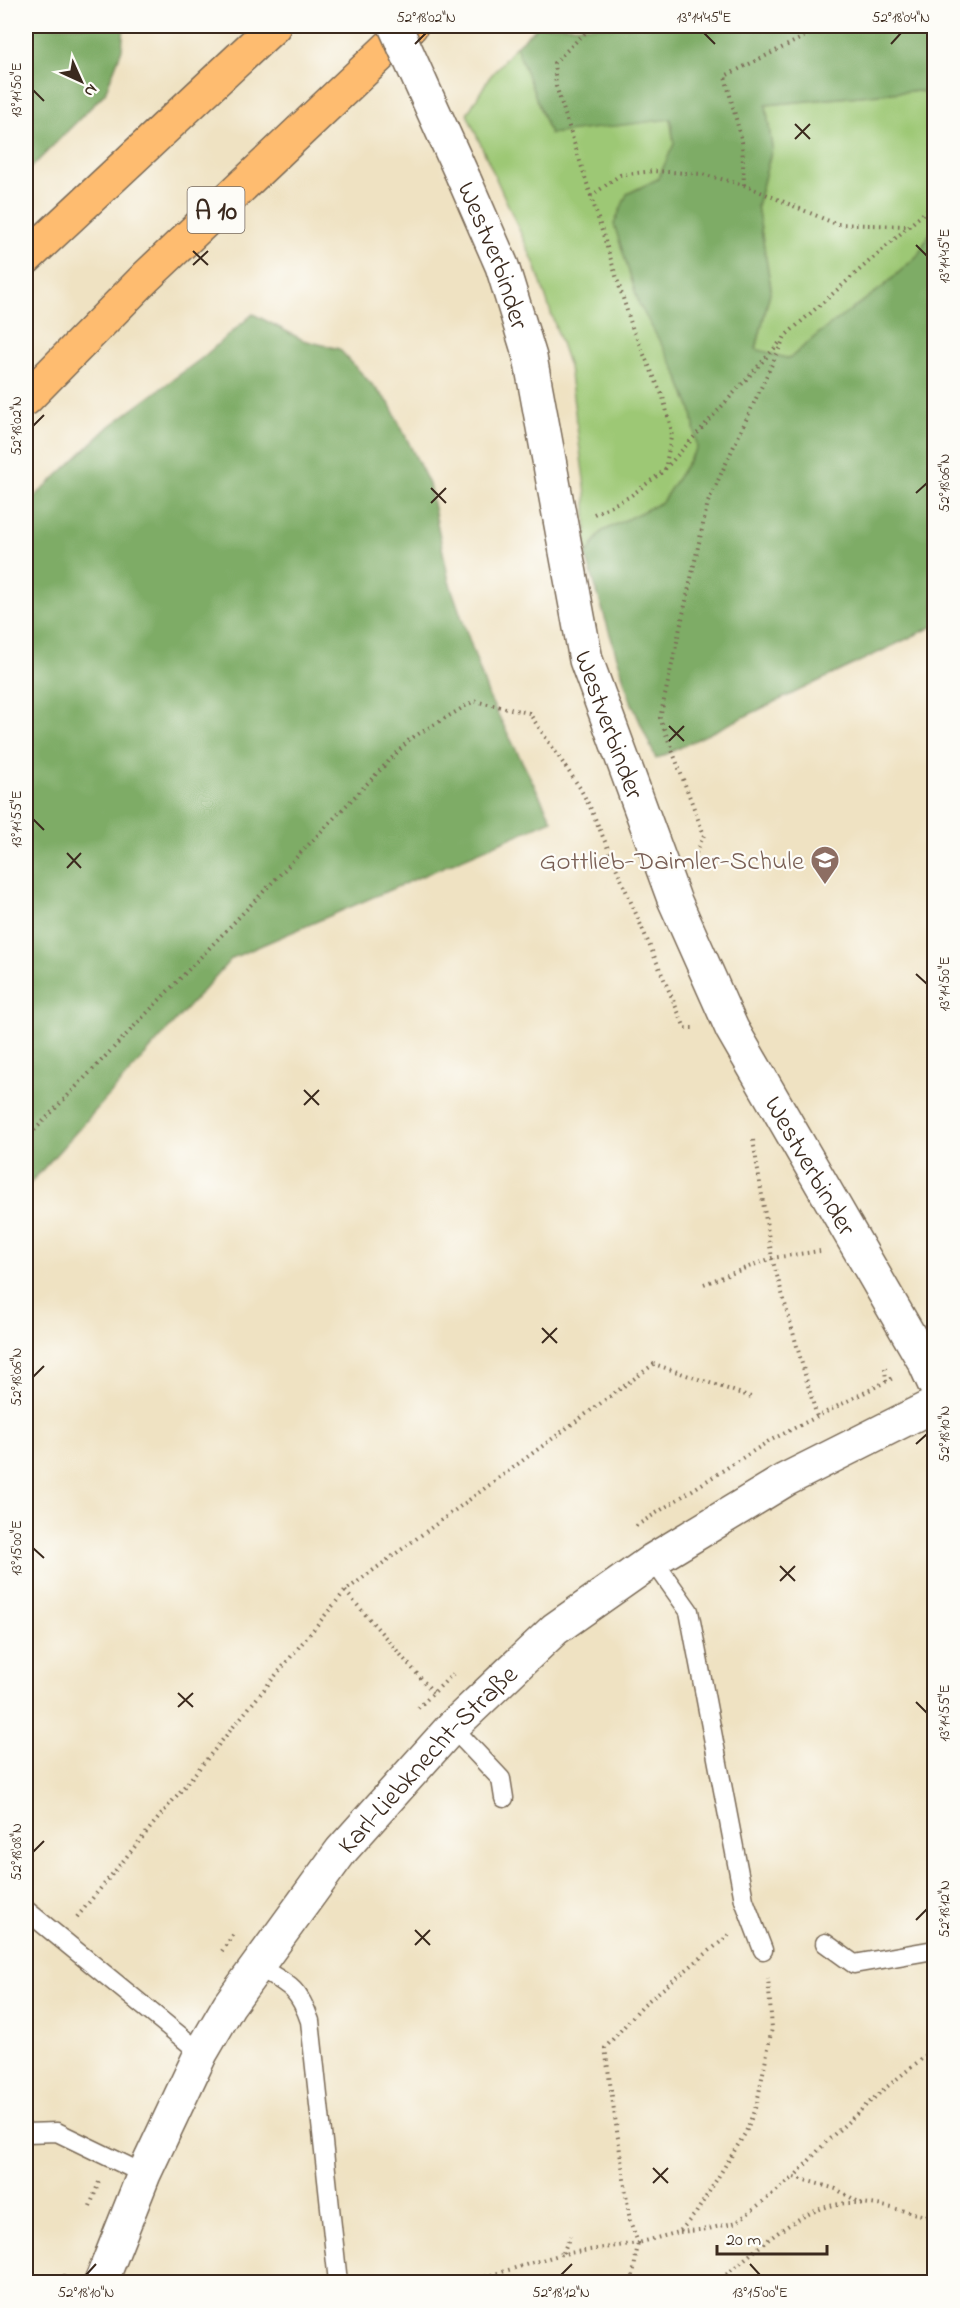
<svg xmlns="http://www.w3.org/2000/svg" width="960" height="2308" font-family="'Indie Flower',sans-serif">
<style>
.green{fill:#9dc875;stroke:#6c794a;stroke-width:1.5}
.forest{fill:#7eac66;stroke:#5c6b42;stroke-width:1.5}
.lines{fill:none;stroke-linecap:round;stroke-linejoin:round}
.lane-casing{stroke:#7a6a57;stroke-width:21}
.street-casing{stroke:#7a6a57;stroke-width:36}
.highway-casing{stroke:#7a6a57;stroke-width:36}
.path{stroke:#7a6a57;stroke-width:4;stroke-dasharray:1.5 4.5;stroke-linecap:butt}
.lane{stroke:#fff;stroke-width:18}
.street{stroke:#fff;stroke-width:33}
.highway{stroke:#febc70;stroke-width:33}
.street-bridge-casing{stroke:#7a6a57;stroke-width:36;stroke-linecap:butt}
.street-bridge{stroke:#fff;stroke-width:33}
.ticks{fill:none;stroke:#3b2a1e;stroke-width:2}
.labels{text-anchor:middle;stroke-width:4.5;stroke-linejoin:round;paint-order:stroke}
.shield{fill:#fdfcf7;stroke:#75695f;stroke-width:1.5}
.shield-label{font-size:26px;font-weight:bold;fill:#3b2a1e}
.street-label{font-size:27px;fill:#3b2a1e;stroke:#fdfcf7}
.education-label{font-size:27px;fill:#785e54;stroke:#fdfcf7;text-anchor:end}
.neatline{fill:none;stroke:#3b2a1e;stroke-width:2}
.ticks-label{font-size:15px;text-anchor:middle;fill:#3b2a1e}
</style>
<rect width="100%" height="100%" fill="#fdfcf7"/>
<filter id="ink" filterUnits="userSpaceOnUse"><feTurbulence type="fractalNoise" baseFrequency=".0167" numOctaves="2"/><feDisplacementMap in="SourceGraphic" scale="12" xChannelSelector="R" yChannelSelector="G"/><feConvolveMatrix kernelMatrix="1 2 1 2 8 2 1 2 1" color-interpolation-filters="sRGB"/></filter>
<filter id="wash" filterUnits="userSpaceOnUse"><feTurbulence type="fractalNoise" baseFrequency=".008" numOctaves="4" result="noise"/><feDisplacementMap in="SourceGraphic" scale="24" xChannelSelector="R" yChannelSelector="G"/><feGaussianBlur stdDeviation="1.35" result="paint"/><feColorMatrix in="noise" values="0 0 0 0 0 0 0 0 0 0 0 0 0 0 0 0 0 1.4 0 .05"/><feComposite in="paint" operator="in"/></filter>
<g filter="url(#wash)">
<rect width="100%" height="100%" fill="#efe2c2"/>
<g class="green">
<path d="M516,46L550,134L670,118L674,144L658,179L627,194L675,369L692,412L697,448L662,502L601,532L586,556V495L569,367L535,265L467,114L489,78Z"/>
<path d="M911,91L934,92V226L918,255L884,286L818,334L789,359L756,350L771,288L757,206L772,148L766,105Z"/>
</g>
<g class="forest">
<path d="M26,26H124L122,49L105,93L26,173Z"/>
<path d="M538,26H934V92L911,91L766,105L772,148L757,206L771,288L756,349L789,359L818,334L884,286L918,255L934,226V626L656,759L630,699L586,556L601,532L662,502L697,448L692,412L675,369L639,304L614,224L627,194L658,179L674,144L671,119L550,134L516,46Z"/>
<path d="M253,314L303,340L339,349L389,403L429,484L449,581L489,697L552,820L232,958L26,1188V505L110,426L202,358Z"/>
</g>
</g>
<g filter="url(#ink)">
<g class="lines">
<g class="lane-casing">
<g id="lane">
<path d="M653,1560L689,1611L744,1900L763,1950"/>
<path d="M452,1727L501,1779L504,1798"/>
<path d="M26,1910L201,2053"/>
<path d="M825,1943L854,1964L934,1950"/>
<path d="M257,1966C287,1984 298,1986 310,2021L338,2282"/>
<path d="M26,2133L57,2132L144,2174"/>
</g>
</g>
<g class="street-casing">
<g id="street">
<path id="s1" d="M464,179L502,266L530,357L586,660L674,899L732,1029L925,1363L934,1383"/>
<path id="s2" d="M101,2282L144,2174L201,2053L229,2005L341,1851L452,1727L555,1629L653,1560L785,1480L934,1405"/>
</g>
</g>
<g class="highway-casing">
<g id="highway">
<path d="M26,258L274,26"/>
<path d="M26,399L146,277L411,26"/>
</g>
</g>
<g class="path">
<path d="M744,185L742,142L725,76L826,26"/>
<path d="M591,196L556,86L554,63L592,26"/>
<path d="M665,469L781,341"/>
<path d="M594,514L629,497L665,470L672,432L663,397L633,330L591,196L620,175L653,171L702,174L744,185L836,224L906,226"/>
<path d="M696,853L704,835L660,718L708,502L785,336L934,204"/>
<path d="M26,1139L410,739L474,701L529,713L580,788L591,809L685,1028H695"/>
<path d="M753,1140L772,1258L817,1417"/>
<path d="M704,1284L772,1258L820,1251"/>
<path d="M885,1368L886,1382"/>
<path d="M636,1526L769,1441L895,1377"/>
<path d="M433,1692L345,1591L654,1364L754,1398"/>
<path d="M418,1708L453,1674"/>
<path d="M77,1917L345,1591"/>
<path d="M222,1951L235,1932"/>
<path d="M862,2204L836,2189L794,2177L828,2140L883,2090L934,2049"/>
<path d="M90,2206L99,2182"/>
<path d="M680,2232L708,2229L737,2222L794,2177"/>
<path d="M563,2253L570,2236"/>
<path d="M61,2282L65,2272"/>
<path d="M468,2282L562,2254L638,2243L630,2221L605,2048L643,2005L729,1935"/>
<path d="M632,2282L638,2243L679,2232L696,2213L746,2132L757,2103L772,2028L768,1978"/>
<path d="M717,2282C753,2254 792,2212 839,2204C869,2199 905,2212 934,2218"/>
</g>
<use href="#lane" class="lane"/>
<use href="#street" class="street"/>
<use href="#highway" class="highway"/>
<g class="street-bridge-casing">
<path id="street-bridge" d="M395,26L464,179"/>
</g>
<use href="#street-bridge" class="street-bridge"/>
</g>
</g>
<path class="ticks" d="M704,33L715,44M415,44L426,33M891,44L901,33M33,90L44,101M795,124L810,139M795,139L810,124M916,245L927,256M193,251L208,265M193,265L208,251M33,426L44,415M431,488L446,503M916,493L927,483M431,503L446,488M669,726L684,741M669,741L684,726M33,819L44,830M67,853L81,868M67,868L81,853M916,974L927,984M304,1090L319,1105M304,1105L319,1090M542,1328L557,1343M542,1343L557,1328M33,1377L44,1366M916,1444L927,1434M33,1548L44,1558M780,1566L795,1581M780,1581L795,1566M178,1693L193,1707M916,1702L927,1713M178,1707L193,1693M33,1852L44,1841M916,1920L927,1909M415,1930L430,1945M415,1945L430,1930M653,2168L668,2183M653,2183L668,2168M750,2264L760,2275M86,2275L96,2264M561,2275L572,2264"/>
<defs>
<g id="school-pin" transform="scale(1.5)"><path d="M0 17L-7.5 6A9.5 9.5 0 1 1 7.5 6Z" fill="#8d6e63" stroke="#fdfcf7"/><path d="M0-5L7-2L0 1L-7-2ZM-4 1L0 2.5L4 1V4Q0 6-4 4Z" fill="#fff"/></g>
</defs>
<g fill-rule="evenodd">
<use href="#school-pin" x="825" y="860"/>
</g>
<g class="labels">
<rect class="shield" x="187.5" y="187" width="57" height="46" rx="4.5"/>
<g class="shield-label">
<text x="216" y="219">A 10</text>
</g>
<g class="street-label">
<text dy="9" stroke="none"><textPath href="#s1" startOffset="82">Westverbinder</textPath></text>
<text dy="9" stroke="none"><textPath href="#s1" startOffset="567">Westverbinder</textPath></text>
<text dy="9" stroke="none"><textPath href="#s1" startOffset="1053">Westverbinder</textPath></text>
<text dy="9" stroke="none"><textPath href="#s2" startOffset="622">Karl-Liebknecht-Straße</textPath></text>
</g>
<g class="education-label">
<text x="804" y="869">Gottlieb-Daimler-Schule</text>
</g>
</g>
<rect width="960" height="2308" fill="none" stroke="#fdfcf7" stroke-width="66"/>
<g transform="translate(81 81) rotate(135)" stroke="#fdfcf7" stroke-width="4.5" paint-order="stroke">
<path d="M0-4.5L10 22L0 15L-10 22Z" fill="#3b2a1e"/>
<text y="-9" font-size="16" font-weight="bold" text-anchor="middle" fill="#3b2a1e">N</text>
</g>
<path d="M717 2245v9h110v-9" fill="none" stroke="#3b2a1e" stroke-width="3"/>
<text x="726" y="2245" font-size="18" fill="#3b2a1e" stroke="#fdfcf7" stroke-width="4.5" paint-order="stroke">20 m</text>
<rect x="33" y="33" width="894" height="2242" class="neatline"/>
<g class="ticks-label">
<text x="426" y="22">52°18'02"N</text>
<text x="704" y="22">13°14'45"E</text>
<text x="901" y="22">52°18'04"N</text>
<text transform="translate(16 90) rotate(-90)" y="5">13°14'50"E</text>
<text transform="translate(944 256) rotate(-90)" y="5">13°14'45"E</text>
<text transform="translate(16 426) rotate(-90)" y="5">52°18'02"N</text>
<text transform="translate(944 483) rotate(-90)" y="5">52°18'06"N</text>
<text transform="translate(16 819) rotate(-90)" y="5">13°14'55"E</text>
<text transform="translate(944 984) rotate(-90)" y="5">13°14'50"E</text>
<text transform="translate(16 1377) rotate(-90)" y="5">52°18'06"N</text>
<text transform="translate(944 1434) rotate(-90)" y="5">52°18'10"N</text>
<text transform="translate(16 1548) rotate(-90)" y="5">13°15'00"E</text>
<text transform="translate(944 1713) rotate(-90)" y="5">13°14'55"E</text>
<text transform="translate(16 1852) rotate(-90)" y="5">52°18'08"N</text>
<text transform="translate(944 1909) rotate(-90)" y="5">52°18'12"N</text>
<text x="86" y="2297">52°18'10"N</text>
<text x="561" y="2297">52°18'12"N</text>
<text x="760" y="2297">13°15'00"E</text>
</g>
</svg>
